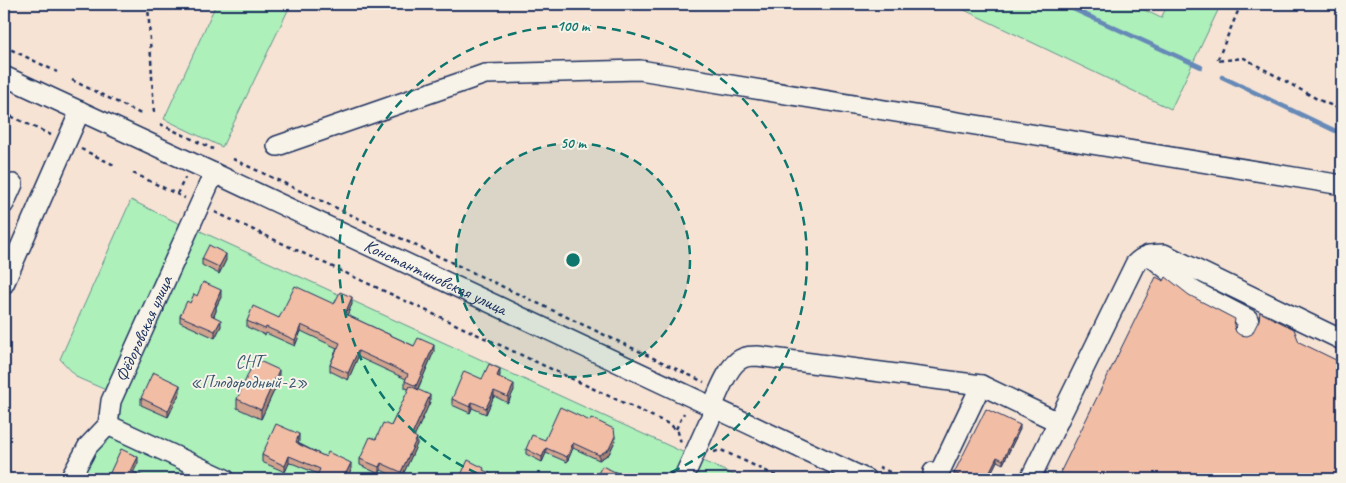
<svg xmlns="http://www.w3.org/2000/svg" width="1346" height="483" font-family="Caveat,sans-serif">
<style>
.green{fill:#adf0ba;stroke:#64908c}
.lines{fill:none;stroke-linecap:round;stroke-linejoin:round}
.stream{stroke:#6689b7;stroke-width:4.5}
.minor-casing{stroke:#1b2f5e;stroke-width:22}
.path{stroke:#1b2f5e;stroke-width:2.5;stroke-dasharray:4 4;stroke-linecap:butt}
.minor{stroke:#f7f3e8;stroke-width:19}
.wall{fill:#d0a38e;stroke:#1b2f5e}
.shaded-wall{fill:#a98474;stroke:#1b2f5e}
.building{fill:#f2bda5;stroke:#1b2f5e}
.ring{fill:none;stroke:#0f766e;stroke-width:2.5;stroke-dasharray:9 6}
.labels{text-anchor:middle;stroke-width:4;stroke-linejoin:round;paint-order:stroke}
.street-label{font-size:18px;fill:#1b2f5e;stroke:#f7f3e8}
.park-label{font-size:18px;fill:#385670;stroke:#f7f3e8}
.centre{fill:#0f766e;stroke:#f7f3e8;stroke-width:2.5}
.ring-label{font-size:15px;text-anchor:middle;font-weight:bold;fill:#0f766e;stroke:#f7f3e8;stroke-width:4;stroke-linejoin:round;paint-order:stroke}
</style>
<rect width="100%" height="100%" fill="#f6e3d4"/>
<filter id="ink" filterUnits="userSpaceOnUse"><feTurbulence type="fractalNoise" baseFrequency=".02" numOctaves="2"/><feDisplacementMap in="SourceGraphic" scale="10" xChannelSelector="R" yChannelSelector="G"/><feConvolveMatrix kernelMatrix="1 2 1 2 8 2 1 2 1" color-interpolation-filters="sRGB"/></filter>
<g filter="url(#ink)">
<g class="green">
<path d="M216,4H291L222,147L164,119Z"/>
<path d="M952,4H1132L1161,18L1168,4H1221L1171,109Z"/>
<path d="M131,200L180,224L106,390L78,378L60,359Z"/>
<path d="M198,230L676,449L743,479H72Z"/>
</g>
<g class="lines">
<g class="stream">
<path d="M1062,4L1201,67"/>
<path d="M1222,77L1342,134"/>
</g>
<g class="minor-casing">
<g id="minor">
<path id="s1" d="M4,76L214,173L866,479"/>
<path d="M277,146L485,74L640,70L1342,185"/>
<path d="M4,204L13,184"/>
<path d="M1149,255L1194,291L1248,319L1249,322L1245,331"/>
<path d="M4,284L80,111"/>
<path d="M712,407C718,394 728,365 741,359C746,356 751,356 757,356L981,385L1058,422"/>
<path d="M108,425L225,479"/>
<path d="M933,472H939L942,467L981,385"/>
<path id="s2" d="M70,479L88,446L108,425L111,401L214,173"/>
<path d="M683,479L715,408"/>
<path d="M1030,479L1135,264C1144,255 1151,254 1164,254L1342,340"/>
</g>
</g>
<g class="path">
<path d="M148,4L154,113"/>
<path d="M1241,4L1217,61L1244,58L1319,100L1342,110"/>
<path d="M4,46L57,72"/>
<path d="M72,80L141,114"/>
<path d="M4,113L51,135"/>
<path d="M160,124L213,149"/>
<path d="M81,149L116,166"/>
<path d="M233,159L704,382"/>
<path d="M133,173L185,198"/>
<path d="M177,194L185,178"/>
<path d="M215,212L671,425L678,432L681,443"/>
<path d="M676,429L684,413"/>
<path d="M714,452L721,450L783,479"/>
<path d="M879,467L904,479"/>
</g>
<use href="#minor" class="minor"/>
</g>
<g class="wall">
<path d="M202,259L226,260L219,274L202,265Z"/>
<path d="M197,296L221,297L216,307V311L214,316L221,326L215,338L180,322V316L190,303Z"/>
<path d="M334,304H352L347,315L414,346L434,351L418,389L430,402L414,437L417,444L401,479L381,470L379,474L360,465V459L376,439L391,426L409,389L405,388V381L406,379L358,357L348,380L330,371V365L337,348L301,331L295,346L266,333L265,335L247,327V321L279,318Z"/>
<path d="M500,375L499,377L514,390L508,403L494,396L486,414L472,408L470,413L452,405V399L482,379Z"/>
<path d="M279,380L261,419L237,408V399Z"/>
<path d="M180,392L168,417L141,405V398Z"/>
<path d="M1020,429L1003,464L997,461L988,479H960L954,477V473Z"/>
<path d="M545,440L615,441L609,454L599,460L573,448L567,462L546,453L542,462L526,454V449Z"/>
<path d="M299,441L298,443L351,470L346,479H317L318,474L294,464L289,463L285,472L262,462V455Z"/>
</g>
<g class="shaded-wall">
<path d="M226,254V260L219,274V267Z"/>
<path d="M221,290V297L216,307V311L211,322V315L215,304Z"/>
<path d="M352,297V304L345,320V314Z"/>
<path d="M221,320V326L215,338V331Z"/>
<path d="M301,325V331L295,346V340Z"/>
<path d="M434,345V351L416,393V386Z"/>
<path d="M358,351V357L348,380V373Z"/>
<path d="M500,369V375L497,382V376Z"/>
<path d="M279,370V380L261,419V410Z"/>
<path d="M514,384V390L508,403V397Z"/>
<path d="M180,385V392L168,417V411Z"/>
<path d="M494,391V396L486,414V408Z"/>
<path d="M430,395V402L412,442V435Z"/>
<path d="M472,402V408L470,413V407Z"/>
<path d="M1020,425V429L1003,464V460Z"/>
<path d="M299,434V441L296,449V442Z"/>
<path d="M615,436V441L609,454L599,460V455Z"/>
<path d="M417,438V444L401,479V472Z"/>
<path d="M573,443V448L567,462V457Z"/>
<path d="M546,448V453L542,462V457Z"/>
<path d="M289,456V463L285,472V466Z"/>
<path d="M138,457V463L131,477V471Z"/>
<path d="M997,457V461L988,479H986Z"/>
<path d="M351,463V470L346,479H343Z"/>
<path d="M381,463V470L379,474V467Z"/>
</g>
<g class="building">
<path d="M209,245L226,254L219,267L202,259Z"/>
<path d="M1156,277L1164,281L1166,277L1189,295L1235,319L1234,326L1236,332L1240,335L1247,336L1252,334L1259,320L1260,312L1294,329L1299,342L1338,361L1340,367L1342,366V479H1057Z"/>
<path d="M203,282L221,290L215,304H216L211,315L221,320L215,331L180,316L187,301L190,303L194,294L197,296Z"/>
<path d="M295,286L334,304L340,292L352,297L345,314L414,346L418,338L434,345L416,386L405,381L408,374L358,351L348,373L330,365L340,343L301,325L295,340L266,327L265,329L247,321L253,306L279,318Z"/>
<path d="M255,359L279,370L261,410L237,399Z"/>
<path d="M489,364L500,369L497,376L514,384L508,397L494,391L486,408L472,402L470,407L452,399L464,371L482,379Z"/>
<path d="M153,372L180,385L168,411L141,398Z"/>
<path d="M410,386L430,395L412,435L417,438L401,472L381,463L379,467L360,459L370,437L376,439L383,423L391,426Z"/>
<path d="M560,407L590,421L591,418L614,429L615,436L609,449L599,455L573,443L567,457L546,448L542,457L526,449L532,435L545,440Z"/>
<path d="M986,409L1020,425L1003,460L997,457L986,479H968L954,473Z"/>
<path d="M276,424L299,434L296,442L300,445L326,457L328,452L351,463L343,479H324L317,476L320,469L294,458L289,456L285,466L262,455Z"/>
<path d="M121,449L138,457L131,471L150,479H107Z"/>
<path d="M468,460L484,468L483,470L498,477L496,479H459Z"/>
<path d="M602,466L631,479H595Z"/>
</g>
</g>
<circle cx="573" cy="260" r="117" fill="#0f766e" fill-opacity=".12"/>
<g class="ring">
<circle cx="573" cy="260" r="117"/>
<path d="M491 479A234 234 0 1 1 655 479"/>
</g>
<g class="labels">
<g class="street-label">
<text dy="6" stroke="none"><textPath href="#s1" startOffset="476">Константиновская улица</textPath></text>
<text dy="6" stroke="none"><textPath href="#s2" startOffset="170">Фёдоровская улица</textPath></text>
</g>
<g class="park-label">
<text x="249" y="367">СНТ<tspan x="249" dy="21">«Плодородный-2»</tspan></text>
</g>
</g>
<circle cx="573" cy="260" r="8" class="centre"/>
<g class="ring-label">
<text x="573" y="31">100 m</text>
<text x="573" y="148">50 m</text>
</g>
<rect width="1346" height="483" fill="none" stroke="#f7f3e8" stroke-width="20"/>
<rect x="10" y="10" width="1326" height="463" fill="none" stroke="#1b2f5e" stroke-width="2" filter="url(#ink)"/>
</svg>
